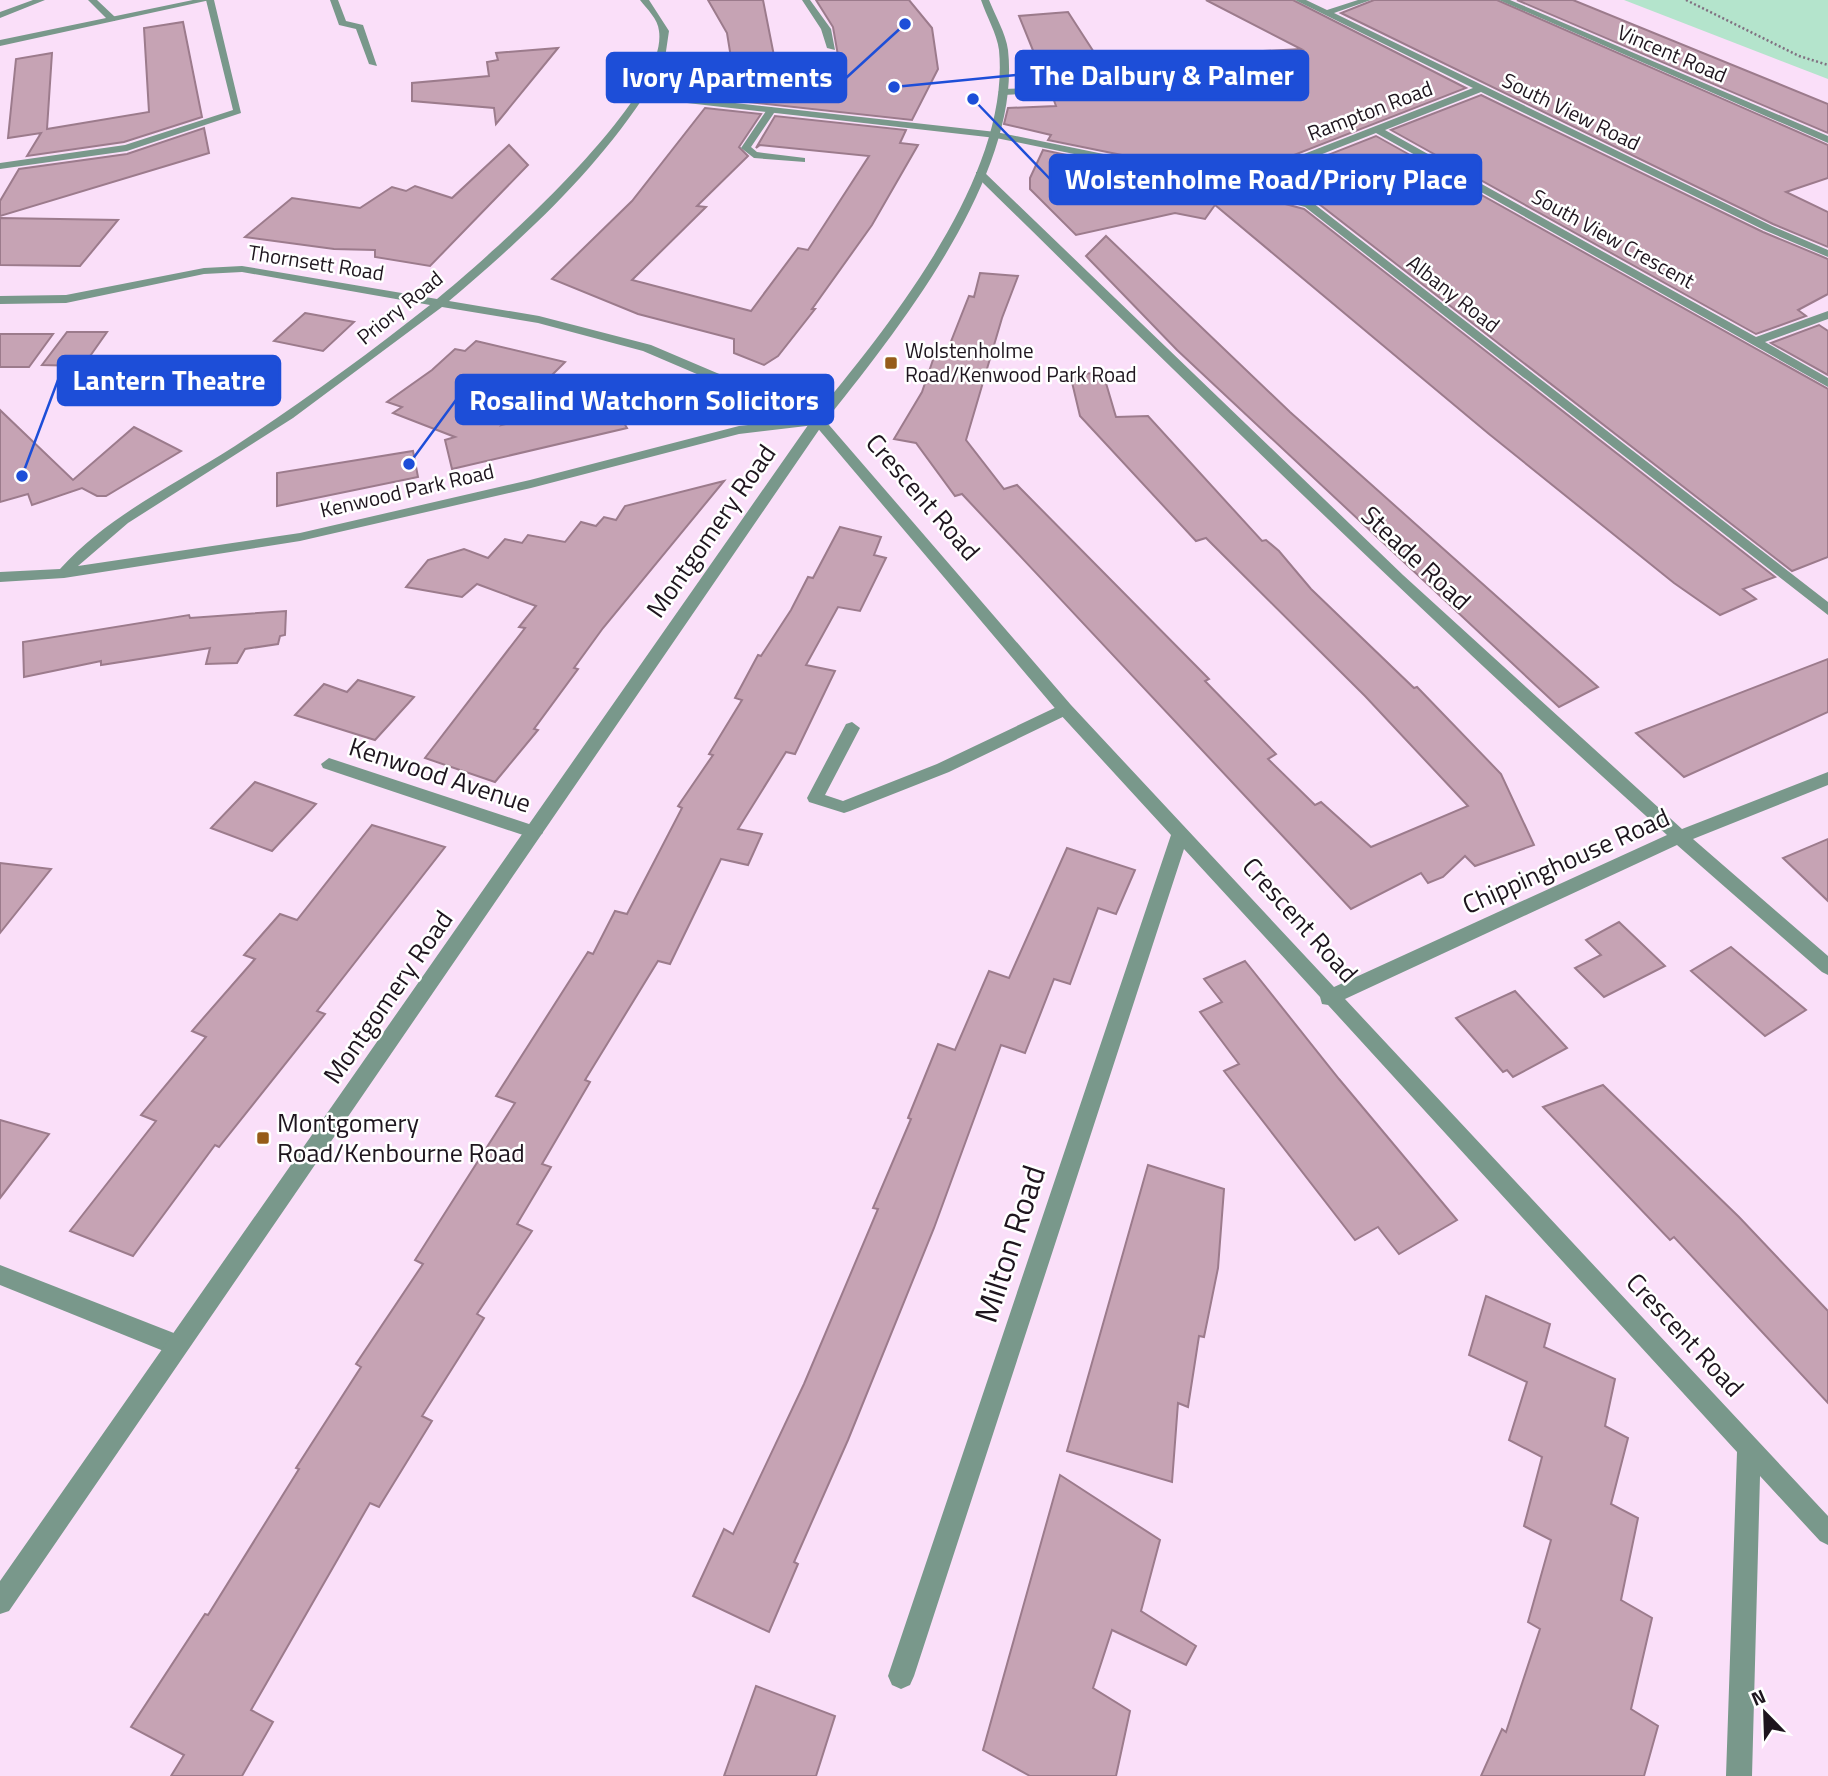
<svg xmlns="http://www.w3.org/2000/svg" width="1828" height="1776" font-family="'Titillium Web',sans-serif">
<style>
.green{fill:#b4e4cc}
.building{fill:#c6a3b4;stroke:#9c7b8c;stroke-width:2}
.lines{fill:none;stroke-linecap:round;stroke-linejoin:round}
.path{stroke:#817081;stroke-width:2.5;stroke-dasharray:2 2.5;stroke-linecap:butt}
.service{fill:#79988b;fill-rule:evenodd}
.minor{fill:#79988b;fill-rule:evenodd}
.tertiary{fill:#79988b;fill-rule:evenodd}
.poi-dot{fill:#965c19;stroke:#fff;stroke-width:2.5}
.labels{text-anchor:middle;stroke-width:5;stroke-linejoin:round;paint-order:stroke}
.far-street-label{font-size:21px;fill:#1e151e;stroke:#fff}
.far-poi-label{font-size:21px;fill:#1e151e;stroke:#fff;text-anchor:start}
.street-label{font-size:26px;fill:#1e151e;stroke:#fff}
.poi-label{font-size:26px;fill:#1e151e;stroke:#fff;text-anchor:start}
.near-street-label{font-size:32px;fill:#1e151e;stroke:#fff}
.leader{fill:none;stroke:#1d4ed8;stroke-width:2.5}
.callout-dot{fill:#1d4ed8;stroke:#fff;stroke-width:2.5}
.callout{fill:#1d4ed8;stroke:#1d4ed8;stroke-width:2.5}
.callout-label{font-size:28px;text-anchor:middle;font-weight:bold;fill:#fff}
</style>
<rect width="100%" height="100%" fill="#fadff9"/>
<path class="green" d="M1624,0H1828V79Z"/>
<g class="building">
<path d="M708,0H763L777,71L842,78L833,27L816,0H909L932,28L938,69L912,120L712,98L733,70L727,33Z"/>
<path d="M1206,0H1293L1466,88L1235,178L1048,140L1051,135L1004,124L1008,108L1056,106L1052,95L1247,87L1250,84L1249,78L1244,76L1047,85L1019,16L1068,12L1099,60L1301,49Z"/>
<path d="M1374,0H1497L1828,145V178L1786,192L1828,212V247L1773,224L1341,13Z"/>
<path d="M1517,0H1573L1828,104V133Z"/>
<path d="M183,22L202,117L124,142L27,156L41,133L8,138L16,59L52,53L47,129L149,112L144,28Z"/>
<path d="M558,48L496,124L494,108L412,101V83L489,76L487,62L498,60L496,53Z"/>
<path d="M1481,95L1763,232L1828,259V294L1798,310L1806,316L1756,334L1391,130Z"/>
<path d="M705,108L761,114L739,147L748,156L697,206L706,207L632,280L751,311L798,248L808,250L869,156L760,145L756,148L775,116L906,130L900,143L918,145L872,225L812,309H815L778,356L764,365L734,353V339L638,314L552,279L632,201Z"/>
<path d="M204,128L209,153L0,216V201L19,169L127,154Z"/>
<path d="M1376,136L1828,389V557L1792,571L1315,201L1254,184Z"/>
<path d="M509,145L528,165L430,266L375,257V250L334,249L245,237L292,198L360,208L392,187L406,191L415,186L452,198Z"/>
<path d="M1043,150L1233,190L1304,209L1775,577L1743,589L1756,599L1720,615L1674,583L1489,434L1215,205L1205,219L1175,213L1076,235L1030,189V178Z"/>
<path d="M0,218L118,220L80,266L0,265Z"/>
<path d="M1106,236L1290,412L1598,687L1559,707L1177,350L1086,256Z"/>
<path d="M980,273L1018,276L1002,318L966,440L1004,489L1017,485L1209,679L1205,681L1276,754L1268,759L1315,805L1321,802L1371,847L1468,806L1365,696L1206,538L1196,541L1080,416L1070,374L1103,373L1116,417L1148,416L1262,541L1266,540L1279,551L1311,589L1414,688L1417,687L1501,774L1534,845L1475,866L1465,856L1443,877L1428,883L1421,873L1351,909L962,494L955,496L916,443L894,439L922,392L937,348L948,349L969,296L974,297Z"/>
<path d="M305,313L354,322L323,351L274,341Z"/>
<path d="M1819,325L1828,331V375L1771,343Z"/>
<path d="M67,332H107L83,366L42,365Z"/>
<path d="M0,334H53L29,367H0Z"/>
<path d="M476,341L565,362L502,425L609,398L627,428L452,469L445,440L455,437L393,413L402,407L387,402L432,370L455,349L465,351Z"/>
<path d="M0,410L73,480L134,427L181,451L106,496H97L82,488L32,505L28,494L0,502Z"/>
<path d="M413,451L418,477L277,506V473Z"/>
<path d="M724,481L603,628L574,668L578,669L534,729L538,730L495,782L425,758L525,628L519,627L536,606L477,584L462,597L406,587L428,560L464,549L488,558L505,539L522,543L528,535L565,542L581,522L596,526L604,517L616,520L625,506Z"/>
<path d="M840,527L881,537L874,555L886,558L860,611L838,607L806,665L835,671L795,754L786,752L738,829L762,834L748,865L721,859L670,964L658,961L585,1080L590,1082L542,1164L551,1167L517,1224L532,1231L477,1314L484,1318L422,1416L432,1421L379,1507L370,1503L251,1710L273,1722L242,1776H171L184,1755L131,1727L205,1614L208,1615L299,1469L296,1468L361,1367L356,1364L423,1264L415,1260L515,1103L496,1096L588,952L593,954L615,911L627,914L682,808L678,806L713,755L709,754L742,700L735,698L758,655L761,656L791,610L808,577L813,578Z"/>
<path d="M286,611L285,635L280,636L278,644L245,649L237,663L206,664L210,648L101,665V661L24,677L23,642L189,615L190,618Z"/>
<path d="M1828,659V712L1684,777L1636,733Z"/>
<path d="M358,680L414,697L375,740L295,715L324,684L347,692Z"/>
<path d="M255,782L316,804L272,851L211,828Z"/>
<path d="M372,825L445,847L317,1011L325,1014L219,1147L215,1145L133,1256L70,1231L156,1121L141,1115L206,1037L192,1031L255,959L244,955L280,914L297,920Z"/>
<path d="M1828,839V901L1783,858Z"/>
<path d="M1067,848L1135,870L1116,914L1098,908L1070,984L1054,979L1025,1053L1001,1045L934,1228L848,1440L794,1562L798,1564L769,1632L693,1596L724,1529L733,1534L804,1384L878,1209L873,1208L911,1119L908,1118L938,1044L955,1050L989,971L1009,978Z"/>
<path d="M0,863L51,869L0,933Z"/>
<path d="M1619,922L1665,966L1604,997L1575,968L1601,955L1586,940Z"/>
<path d="M1731,947L1806,1010L1765,1036L1691,971Z"/>
<path d="M1245,961L1339,1079L1457,1220L1399,1254L1378,1227L1355,1240L1224,1071L1239,1064L1200,1012L1222,1002L1204,979Z"/>
<path d="M1515,991L1567,1048L1513,1077L1507,1070L1503,1072L1456,1018Z"/>
<path d="M1603,1085L1739,1217L1828,1311V1403L1674,1237L1670,1240L1543,1107Z"/>
<path d="M0,1120L49,1134L0,1198Z"/>
<path d="M1148,1165L1224,1189L1218,1268L1204,1337L1199,1336L1188,1407L1178,1403L1172,1482L1067,1451Z"/>
<path d="M1486,1296L1550,1324L1544,1347L1615,1379L1605,1426L1628,1438L1611,1504L1638,1518L1621,1600L1652,1618L1631,1709L1658,1726L1644,1776H1481L1502,1729L1506,1732L1540,1629L1528,1622L1551,1540L1524,1526L1542,1457L1509,1440L1527,1382L1469,1355Z"/>
<path d="M1060,1475L1160,1540L1141,1611L1196,1646L1186,1665L1112,1630L1093,1688L1130,1711L1116,1776H1030L983,1750Z"/>
<path d="M756,1686L835,1716L816,1776H724Z"/>
</g>
<g class="lines">
<path class="path" d="M1686,0L1799,56L1828,65"/>
<g class="service">
<path d="M330,0H338L346,21L363,25L377,66L369,64L356,29L339,25Z"/>
<path d="M802,0H810L831,29L835,50L827,48L821,29Z"/>
<path d="M771,107L776,110L751,147L757,152L805,158V162L754,158L741,148L768,108Z"/>
<path d="M1065,703L1073,709L1071,713L949,772L850,811L844,813L809,802L807,798L846,724L852,722L860,728L825,795L843,801L937,764Z"/>
<path d="M329,758L541,828L543,833L535,839L323,768L321,764Z"/>
</g>
<g class="minor">
<path d="M33,0H45L0,18V12Z"/>
<path d="M88,0H97L115,17V21H109Z"/>
<path d="M206,0H214L241,113L127,151L0,169V163L125,145L233,110Z"/>
<path d="M640,0H649L669,31L665,58L646,93L996,132L1235,181L1473,88L1295,0H1306L1327,10L1358,0H1371L1334,13L1772,226L1828,250V257L1764,230L1481,92L1385,130L1756,337L1828,311V319L1765,342L1828,378V387L1376,133L1246,184L1313,203L1828,602V615L1305,207L1234,187L996,138L643,98C591,176 520,241 449,301L539,316L651,345L823,418L1071,705L1334,987L1667,835C1430,622 1203,399 976,176V172H984L1403,575L1682,829L1828,772V785L1693,839L1828,956V975L1822,972L1677,845L1345,999L1828,1516V1545L1820,1541L1760,1476L1752,1776H1726L1737,1452L1328,1005L1322,1004L1320,997L1184,849L914,1676L910,1685L901,1689L892,1685L888,1676L1171,835L1059,713L815,425L739,434L531,488L300,541L64,578L0,582V572L60,569C109,515 174,485 235,446C302,402 367,355 430,305L242,272L204,274L66,303L0,304V296L66,295L204,268L242,266L437,299C488,257 669,99 659,31C658,19 647,9 640,0ZM442,307L538,323L643,351L802,419L739,426L530,480L300,533L78,566L128,523L293,418Z"/>
<path d="M1499,0H1510L1828,136V143Z"/>
<path d="M1244,79L1247,80V84L1003,95L998,92L1003,89Z"/>
<path d="M0,1265L184,1337L187,1345L184,1353L176,1356L0,1285Z"/>
</g>
<g class="tertiary">
<path d="M193,0H210L0,46V40Z"/>
<path d="M981,0H989C995,15 1006,34 1008,50C1022,176 897,331 823,424L9,1611L0,1614V1581L813,418C889,326 1011,176 999,50C997,34 986,15 981,0Z"/>
</g>
</g>
<g class="poi-dot">
<rect x="884" y="356" width="14" height="14" rx="3.5"/>
<rect x="256" y="1131" width="14" height="14" rx="3.5"/>
</g>
<g class="labels">
<g class="far-street-label">
<text transform="translate(1672 54) rotate(23)" y="7">Vincent Road</text>
<text transform="translate(1370 111) rotate(-21)" y="7">Rampton Road</text>
<text transform="translate(1571 112) rotate(26)" y="7">South View Road</text>
<text transform="translate(1613 239) rotate(29)" y="7">South View Crescent</text>
<text transform="translate(316 263) rotate(9)" y="7">Thornsett Road</text>
<text transform="translate(1453 294) rotate(38)" y="7">Albany Road</text>
<text transform="translate(400 308) rotate(-39)" y="7">Priory Road</text>
<text transform="translate(407 491) rotate(-13)" y="7">Kenwood Park Road</text>
</g>
<g class="far-poi-label">
<text x="905" y="358">Wolstenholme<tspan x="905" dy="24">Road/Kenwood Park Road</tspan></text>
</g>
<g class="street-label">
<text transform="translate(923 497) rotate(49)" y="9">Crescent Road</text>
<text transform="translate(711 531) rotate(-55)" y="9">Montgomery Road</text>
<text transform="translate(1416 558) rotate(43)" y="9">Steade Road</text>
<text transform="translate(440 775) rotate(18)" y="9">Kenwood Avenue</text>
<text transform="translate(1566 861) rotate(-24)" y="9">Chippinghouse Road</text>
<text transform="translate(1300 920) rotate(48)" y="9">Crescent Road</text>
<text transform="translate(388 997) rotate(-55)" y="9">Montgomery Road</text>
<text transform="translate(1685 1335) rotate(47)" y="9">Crescent Road</text>
</g>
<g class="poi-label">
<text x="277" y="1132">Montgomery<tspan x="277" dy="30">Road/Kenbourne Road</tspan></text>
</g>
<g class="near-street-label">
<text transform="translate(1010 1244) rotate(-72)" y="11">Milton Road</text>
</g>
</g>
<path class="leader" d="M894 87L1016 75M905 24L846 78M973 99L1050 179M22 476L58 380M409 464L456 400"/>
<g class="callout-dot">
<circle cx="894" cy="87" r="7"/>
<circle cx="905" cy="24" r="7"/>
<circle cx="973" cy="99" r="7"/>
<circle cx="22" cy="476" r="7"/>
<circle cx="409" cy="464" r="7"/>
</g>
<g class="callout">
<rect x="1016" y="51" width="292" height="49" rx="7"/>
<rect x="607" y="53" width="239" height="49" rx="7"/>
<rect x="1050" y="155" width="431" height="49" rx="7"/>
<rect x="58" y="356" width="222" height="49" rx="7"/>
<rect x="456" y="375" width="377" height="49" rx="7"/>
</g>
<g class="callout-label">
<text x="1162" y="85">The Dalbury &amp; Palmer</text>
<text x="727" y="87">Ivory Apartments</text>
<text x="1266" y="189">Wolstenholme Road/Priory Place</text>
<text x="169" y="390">Lantern Theatre</text>
<text x="644" y="410">Rosalind Watchorn Solicitors</text>
</g>
<g transform="translate(1765 1713) rotate(337)" stroke="#ffffff" stroke-width="5" paint-order="stroke">
<path d="M0-5L12 26L0 18L-12 26Z" fill="#1e151e"/>
<text y="-10" font-size="19" font-weight="bold" text-anchor="middle" fill="#1e151e">N</text>
</g>
</svg>
